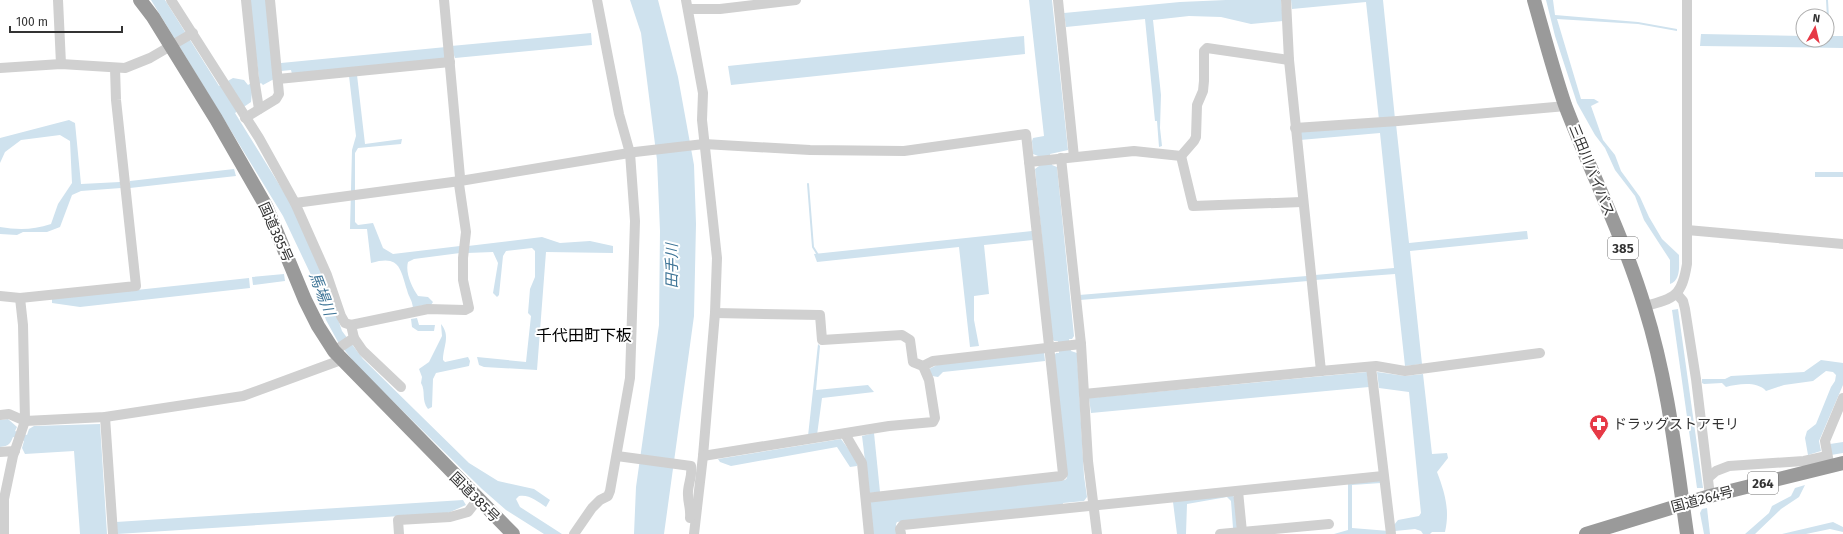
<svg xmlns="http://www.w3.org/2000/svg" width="1843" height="534" font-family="'Fira Sans','Noto Sans JP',sans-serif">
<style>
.water{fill:#cfe2ee}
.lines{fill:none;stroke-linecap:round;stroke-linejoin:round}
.stream{stroke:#cfe2ee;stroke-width:2}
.minor{stroke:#d0d0d0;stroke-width:10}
.highway{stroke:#9a9a9a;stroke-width:14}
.labels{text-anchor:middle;stroke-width:4;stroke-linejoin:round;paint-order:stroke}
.shield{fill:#fff;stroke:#707070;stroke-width:1}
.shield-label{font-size:13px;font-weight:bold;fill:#333}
.street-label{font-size:14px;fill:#333;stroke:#fff}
.poi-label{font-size:14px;fill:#333;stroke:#fff;text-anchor:start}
.water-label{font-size:15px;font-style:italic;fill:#3f7597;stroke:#fff}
.quarter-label{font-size:16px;fill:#000;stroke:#fff}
</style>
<rect width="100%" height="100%" fill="#fff"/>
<g class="water">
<path d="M151,0H165L219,86L233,78L244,80L248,85L259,78L249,0H266L274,79L263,85L261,83L251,90L252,92L251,102L235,113L290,202L323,275L342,331L363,359L469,463L498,481L534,489L550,500L546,507C537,501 529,494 519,496L516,499L520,507L562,534H544L506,510L482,489L358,367L338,342L326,320L311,275L283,216Z"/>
<path d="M630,0H658L678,77L694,165L696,224L694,316L664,534H634L636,487L659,325L660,231L657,160L641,33Z"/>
<path d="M1029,0H1052L1068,150L1050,154L1052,165L1057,167L1074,336L1072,339H1069L1071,351L1077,353L1084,476L1087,497L1084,501L1063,503V506L897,522L896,524V534H873L870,505L871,501L1065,480L1067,478L1054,356L1056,353H1059L1058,341H1054L1052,338L1035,169L1039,166L1038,156L1033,154L1032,141L1033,138L1044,136Z"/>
<path d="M1226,0H1281L1283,21L1251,24L1221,17L1189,16L1153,20L1161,95L1160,128L1162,146L1159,147L1157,121H1155L1145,19L1066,27L1064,13L1180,2Z"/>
<path d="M1291,0H1383L1395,119L1379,120L1366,2L1292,9Z"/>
<path d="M1546,0H1553L1555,15L1638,22L1677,29V31L1638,24L1557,19L1581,99H1594L1599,102L1591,106L1603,140L1615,155L1621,171L1640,197L1649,217L1662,239L1679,255C1679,266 1681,280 1670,284V260L1644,220L1635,196L1615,170L1605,148L1595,135L1577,103L1555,36Z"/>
<path d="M591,33L592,45L455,58L451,46Z"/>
<path d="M1701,34L1803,36V40H1827V36H1843V48L1700,46Z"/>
<path d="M1024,36L1025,54L731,85L728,66Z"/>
<path d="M446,47L445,59L292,74L291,70L281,71V63Z"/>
<path d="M357,75L365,144L402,139L401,144L358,148L355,153V222L358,225L373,223L383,248L393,254L460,246V253L414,259L408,262C405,273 412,287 418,296L428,297L433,302L431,305H423L413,308C412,299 409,298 407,290C400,267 399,255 371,263L367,229H350L352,150L356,136L349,76Z"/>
<path d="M69,120L75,123L81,184L120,182L121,188L81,191L72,195L60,227L47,232H23L17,235L0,234V227C18,230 33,230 51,224L58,204L72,183L70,141L60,135L21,140L5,152L0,163V138Z"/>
<path d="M1396,124L1409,243L1527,231L1528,239L1410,251L1422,364L1405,366L1395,274L1315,280V275L1394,268L1380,133L1300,140L1299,132Z"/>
<path d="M234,169L236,176L130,188V181Z"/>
<rect x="1815" y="172" width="28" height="5"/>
<path d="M1032,231L1033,240L984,245L989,294L974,296V320L979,346L970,347L959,247L817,262L814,254Z"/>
<path d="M542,237L560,243L590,241L613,246V253L546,252L537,370L484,367L479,365L477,357L526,362L531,316L528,313L530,289L535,277V251L532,248L506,251L503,256L499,295L497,297L493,293L498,263L493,252L467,253L468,246Z"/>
<path d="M284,274L285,281L253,285L252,277Z"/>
<path d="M1307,276L1308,281L1080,300L1079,295Z"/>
<path d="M249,278L250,288L80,307L52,303V299Z"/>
<path d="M1678,309L1703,488H1697L1672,310Z"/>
<path d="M417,318L419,325H435L434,331H418L412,327L411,319Z"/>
<path d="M441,324C451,336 443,347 443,360L445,362L468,357L470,361L469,366L436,373L433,379L432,407L428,409C421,400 426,391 421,383L422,377L419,369L429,362L442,336Z"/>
<path d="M818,344L820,346L816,390L868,385L874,392L822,398L817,435L808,436Z"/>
<path d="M1044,352L1045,361L943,372L938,377L932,376L929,369L937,365Z"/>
<path d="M1821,360L1843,363V385L1819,441L1821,451L1808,455L1805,438L1807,431L1816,424L1831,387L1835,381L1836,375L1833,372L1826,371L1813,381L1784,385L1766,391C1757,381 1738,384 1726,387L1722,383L1704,384L1702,383V379H1725L1731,376L1804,372Z"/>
<path d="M1367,372L1369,387L1091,413L1089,398Z"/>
<path d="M1377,372L1405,376L1423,374L1432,454L1447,453L1448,458L1437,472C1445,493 1450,510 1445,532H1432L1430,534H1423L1421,531L1415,529L1395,531L1394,525L1398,520L1419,516L1421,513L1409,392L1379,388Z"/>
<path d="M8,419L17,427L15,431L27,435L29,429L34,426L100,424L107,534H80L74,451L25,454L22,448L24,441L13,437C10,444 9,446 0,447V420Z"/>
<path d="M874,433L880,492L869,493L862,436Z"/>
<path d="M841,439L858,462L857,466L850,467L837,447L731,466L720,462L718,459Z"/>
<path d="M1843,442V453L1831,455L1830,444Z"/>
<path d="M1380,479L1381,483L1352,485V528L1389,531V534H1334L1348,530V482Z"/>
<path d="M1805,485L1799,497L1781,509L1755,534H1745L1769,513L1772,506L1791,496L1795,488Z"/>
<path d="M1231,494L1234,497L1238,527L1235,529L1233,528L1231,501L1227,497L1187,504L1186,534H1177L1173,502Z"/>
<path d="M463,500L466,505L448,513L117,534L116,522Z"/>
<path d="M1707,508L1710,534H1704L1700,513L1702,509Z"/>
<path d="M1833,522L1843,527V532L1830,529L1806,534H1782Z"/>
</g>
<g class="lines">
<g class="stream">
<path d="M1827,0L1829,36"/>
<path d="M808,184L813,247L818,255"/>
</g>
<g class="minor">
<path d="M58,0L61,64"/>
<path d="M171,0L259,138L295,203L327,275L341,316L345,323L351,325L428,309L465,310L469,308L463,280V258L466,232L459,184L460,177L444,0"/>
<path d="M246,0L254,78L259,109"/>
<path d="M686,0L703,93L702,120L717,258L715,313L703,456L694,534"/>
<path d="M1058,0L1074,157"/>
<path d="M1286,0L1289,60L1321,371L1376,366L1405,371L1540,353"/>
<path d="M689,9H720L796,0"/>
<path d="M0,68L61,64L125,68L150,58L193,33"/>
<path d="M278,79L450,62"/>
<path d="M245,118L276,99L279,94L270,0"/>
<path d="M1295,128L1398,121L1566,106"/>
<path d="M1181,156L1193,206L1302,202"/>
<path d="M1061,158L1081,344L1088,461L1097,534"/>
<path d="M1029,162L1134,151L1181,156L1194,141L1196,137L1197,105L1203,91L1204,81V51L1207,48L1289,60"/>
<path d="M295,203L460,181L635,152L704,144L810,150L904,151L1026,134L1063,474L1061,476L866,498"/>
<path d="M1687,230L1843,244"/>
<path d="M1677,294L1683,301L1685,309L1696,379L1710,496"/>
<path d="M0,296L20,298L136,286L116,100L115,68"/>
<path d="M1645,306C1675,299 1682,295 1687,264V0"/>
<path d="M715,313L820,315L822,340L902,335L910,340L913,362L923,366L933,361L1081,344"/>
<path d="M351,325L354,338L363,351L401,387"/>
<path d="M334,351L354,338"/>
<path d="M1371,367L1391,534"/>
<path d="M1084,394L1321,371"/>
<path d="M0,415L9,414L25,421L105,417L243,396L341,360"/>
<path d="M105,417L113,534"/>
<path d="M845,434L862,463L869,534"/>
<path d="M0,452L15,451"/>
<path d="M617,456L691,466C693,476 687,486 688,495C688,504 691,508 690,518"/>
<path d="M703,456L889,426L933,422L935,418L929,380L923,366"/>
<path d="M1829,463L1825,441L1843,398"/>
<path d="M1708,478L1716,471L1729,466L1804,461L1827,456"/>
<path d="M1238,491L1242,532"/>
<path d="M4,534V499L13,456L25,421L23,325L20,298"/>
<path d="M399,534L398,520L450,517L468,512L478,499"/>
<path d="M574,534L592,508L600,500L608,496L610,491L630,378L635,221L630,153L619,114L597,0"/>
<path d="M901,534L900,529L903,525L1383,476"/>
<path d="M1220,534L1329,524"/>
</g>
<g class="highway">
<path d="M140,0L153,17L216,119L266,206L305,300L318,326L334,351L513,534"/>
<path d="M1534,0C1544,35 1553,70 1565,105C1591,173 1624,238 1645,308C1668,381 1676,458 1687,534"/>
<path d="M1586,534L1710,496L1843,463"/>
</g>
</g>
<defs>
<g id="pharmacy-pin" transform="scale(1)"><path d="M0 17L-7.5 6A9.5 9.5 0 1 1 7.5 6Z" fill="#e63946" stroke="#fff"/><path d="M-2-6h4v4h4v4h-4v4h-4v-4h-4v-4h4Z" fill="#fff"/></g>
</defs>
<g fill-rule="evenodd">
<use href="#pharmacy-pin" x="1599" y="424"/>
</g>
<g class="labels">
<g class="shield">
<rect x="1608" y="237" width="30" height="22" rx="3"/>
<rect x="1748" y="472" width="30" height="22" rx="3"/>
</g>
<g class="shield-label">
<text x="1623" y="253">385</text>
<text x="1763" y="488">264</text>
</g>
<g class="street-label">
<text transform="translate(1592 170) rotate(68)" y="5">三田川バイパス</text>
<text transform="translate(276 232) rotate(66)" y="5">国道385号</text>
<text transform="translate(475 497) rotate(45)" y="5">国道385号</text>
<text transform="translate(1702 499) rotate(-15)" y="5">国道264号</text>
</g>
<g class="poi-label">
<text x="1613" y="429">ドラッグストアモリ</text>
</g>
<g class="water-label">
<text transform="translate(672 266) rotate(-90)" y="5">田手川</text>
<text transform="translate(322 294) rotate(69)" y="5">馬場川</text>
</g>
<g class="quarter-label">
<text x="584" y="341">千代田町下板</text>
</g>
</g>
<g transform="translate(1815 28) rotate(8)"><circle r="19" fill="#ffffff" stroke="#adadad"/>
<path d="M0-3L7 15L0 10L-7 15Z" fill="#e63946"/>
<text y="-6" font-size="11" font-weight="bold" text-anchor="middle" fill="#333333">N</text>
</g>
<path d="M10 26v6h112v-6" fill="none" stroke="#333333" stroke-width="2"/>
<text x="16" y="26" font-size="12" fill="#333333" stroke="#ffffff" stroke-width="3" paint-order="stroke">100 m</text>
</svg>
